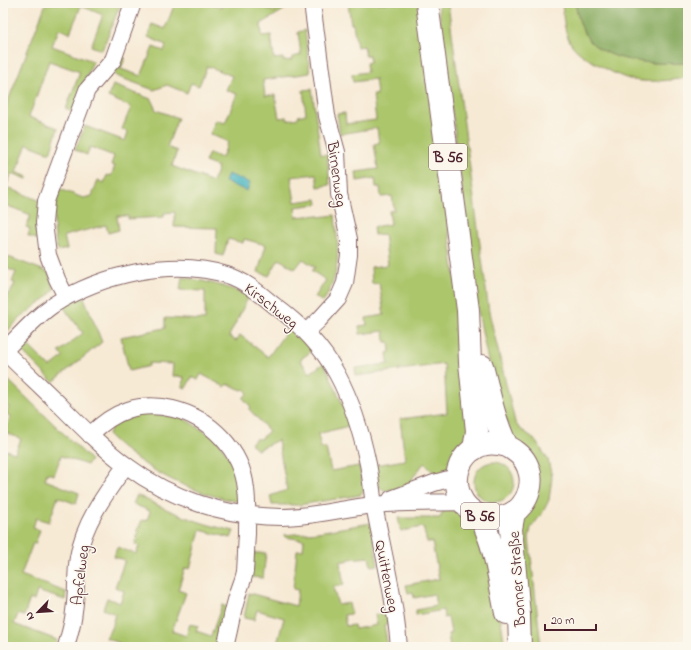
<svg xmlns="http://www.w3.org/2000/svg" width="691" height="650" font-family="'Indie Flower',sans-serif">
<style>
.green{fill:#acc66c;stroke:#7b724c}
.forest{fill:#89ab60;stroke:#6a6546}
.water{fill:#45b4c0;stroke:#486a76}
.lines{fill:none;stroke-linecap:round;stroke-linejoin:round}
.street-casing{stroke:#876666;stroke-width:18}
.primary-casing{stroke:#876666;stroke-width:24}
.street{stroke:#fff;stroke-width:16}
.primary{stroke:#fff;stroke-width:22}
.labels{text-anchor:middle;stroke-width:3;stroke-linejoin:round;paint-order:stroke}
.shield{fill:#fbf7ec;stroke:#7f6065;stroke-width:1}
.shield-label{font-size:15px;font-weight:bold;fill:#4a1f2b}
.street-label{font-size:16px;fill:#4a1f2b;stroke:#fbf7ec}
</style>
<rect width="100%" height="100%" fill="#fbf7ec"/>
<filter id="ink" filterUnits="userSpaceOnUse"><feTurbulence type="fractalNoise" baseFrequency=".025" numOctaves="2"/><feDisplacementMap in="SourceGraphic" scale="8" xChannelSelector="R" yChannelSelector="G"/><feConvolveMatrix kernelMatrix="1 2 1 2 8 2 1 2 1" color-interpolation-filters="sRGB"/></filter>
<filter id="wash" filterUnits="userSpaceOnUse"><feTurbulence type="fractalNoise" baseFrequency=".012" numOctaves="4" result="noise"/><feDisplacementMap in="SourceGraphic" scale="16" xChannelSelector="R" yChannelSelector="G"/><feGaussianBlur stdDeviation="0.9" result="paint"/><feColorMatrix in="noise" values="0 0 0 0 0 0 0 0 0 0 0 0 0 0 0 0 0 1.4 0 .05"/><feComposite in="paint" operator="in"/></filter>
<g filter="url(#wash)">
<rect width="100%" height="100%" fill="#f7ead5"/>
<g class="green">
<path d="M46,3H121L102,50L91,46L103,15L81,6L70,33L59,29L52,46L93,61L73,112L66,109L80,72L49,61L29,117L58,128L50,153L27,144L16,172L28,177L27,179L12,173L6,187L41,201L39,240L28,236L30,229L26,227L31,215L3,204V114Z"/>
<path d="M175,3H208L221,7L223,3H253L275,12L278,3H295L261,24L262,36L271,35L274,59L283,58V61L292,60V57L301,55L298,32L305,30L310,73L263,80L265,96L275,95L279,118L287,117V120L298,118V116L306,114L303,90L312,89L321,155L327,154L330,185L318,187L316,174L291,177L295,202L317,199L318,204L295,207L296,217L319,215V217L335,215C338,248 342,272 323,302L315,297L326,280L312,271L315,267L303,259L295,269L279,259L269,276L258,272L266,245L244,239L243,243L228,239L223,256L216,254L217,228L174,227L175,212L164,213V217L128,219V216H117L119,230L108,233L106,225L64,236L67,249L58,251C52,232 53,208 60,189L83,198L92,196L98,180L104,183L107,175L111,176L115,166L111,165L114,156L90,147L87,155L75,150L85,126L125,141L128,132L122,129L131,107L108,97L113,85L151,99L156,110L178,118L167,147L177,151L172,166L213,182L218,167L205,162L209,153L222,158L228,142L210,134L216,120L225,123L237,94L226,90L232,76L207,66L199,86L191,83L187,93L167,85L154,90L116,76L112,71L117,55L125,58L121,69L141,76L153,47L164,51L166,45L148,37L152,24L165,29Z"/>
<path d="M348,3H419L459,307L471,434L453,462L445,470L436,475L424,463L408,484L401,487L386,491L379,487L375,465L405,460L400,419L447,413L444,364L356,376L355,368L388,364L387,353L390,352L389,342H385L384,331L360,334L359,326L367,325L366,318L384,315L379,283L372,284L371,267L388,265L384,234L374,235L373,227L391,224L389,211L394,210L392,196L381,197L380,187H376L375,178L357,181L356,172L378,169L374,144L379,143L377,128L340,134L337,114L345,113L346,124L376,120L373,95H377L375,79L353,82L352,74L367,72L366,63L370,62L369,55H365L364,46L357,47L353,24H351Z"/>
<path d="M438,3H448L489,312L515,422L519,428L532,437L540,447L548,460L552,477L549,500L543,512L531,528L529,538L541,647H527L520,523L533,504L489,366L478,311Z"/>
<path d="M562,3H575C578,17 582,35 593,44C618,64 658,64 688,63V78C670,80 651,83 633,80C621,77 609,71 599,65C589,60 579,54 572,45C564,34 563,16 562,3Z"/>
<path d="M3,255L48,272L54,288C50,297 40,302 33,308C23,316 13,324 5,334H3V303L8,293L10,294L15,283L12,282L16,272L3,267Z"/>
<path d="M182,277C205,281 227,286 249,296L229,336L236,341L240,335L268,357L291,325L314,349L300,360L310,373L324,363L352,425L318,434L321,448H326L331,471L359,466L364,490L360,495L299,505H272L270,496L287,490L278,440L257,450L251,443L257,438L259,440L269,431L249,409L251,407L243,398L248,393L244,389L242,390L227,384L225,387L201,374L198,380L192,377L186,388L183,387L184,377L172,376L173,364L149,363V366L129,371L121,337L165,328V318L205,320V291L180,290Z"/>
<path d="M83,295L102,342L53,382L18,347L22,339L50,367L63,357L59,352L83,333L67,312L63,305Z"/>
<path d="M3,375L91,460L87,465L61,456L54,475L47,473L45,480L79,493L76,504L58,497L49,522L36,518L33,528L40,530L35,544L33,543L21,575L66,592L65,600L37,591L34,601L30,599L24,616L18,614L14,624L57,640L55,647H3V449L15,453L21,439L4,432L11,416L6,414L9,407L3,404Z"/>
<path d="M142,412L181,417L217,439L236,468L241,502C191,494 143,469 108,435L112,425Z"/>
<circle cx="494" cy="482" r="20"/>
<path d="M137,495C168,511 199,524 234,531L231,538L200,530L190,569L185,568L178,590L186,593L172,631L186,636L190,624L198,626L196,631L211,636L222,605L230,608L221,647H122V644L106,638L114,622L113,621L115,614L103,609L107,598L120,603L124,591L115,587L125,560L114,557L117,547L136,554L139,546L135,544L138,533L137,532L142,520L147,521L150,511L133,504Z"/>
<path d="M444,509L454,511L462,514L476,525L493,569L505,647H450L448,634L451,633L448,617L444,618L443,610L416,615V610L436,606L434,594L414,598L413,592L408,593L406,585L439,579L432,542H427L423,527L401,531L398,518H440Z"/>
<path d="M371,523L378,565L371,566L369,557L349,559V560L340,562L344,585L333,587L338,605L349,603L351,614L344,615L346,626L354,625L355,629L377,625L375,615L387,613L389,624L384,625L388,647H282L277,644L284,618L257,610L254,620L244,618L249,593L296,606L298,590L293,589L297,550H303L304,540L285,537L284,535L318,532Z"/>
<path d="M254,553H266L263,578L251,577Z"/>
</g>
<path class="forest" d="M575,3H688V63C658,64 618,64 593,44C582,35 578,17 575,3Z"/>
<path class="water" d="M228,174L250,183L247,191L225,182Z"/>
</g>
<g filter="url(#ink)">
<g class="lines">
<g class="street-casing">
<g id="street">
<path d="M66,297L57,279L48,255L44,223L46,201L87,90L113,60L133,3"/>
<path d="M306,332L319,320L338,299L345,283L349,255V239L339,194L337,152L327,116L312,3"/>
<path d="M3,350C23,370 44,389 64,409C84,429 104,449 127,466C171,499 226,517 282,517C313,517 343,508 375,505C404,502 433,503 462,502"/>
<path d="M3,352C19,336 34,318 53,305C100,275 172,257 227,275C246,281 260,294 275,306C300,324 322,347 337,374C351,400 362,435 368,464C371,478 372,492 374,505C383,552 395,599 399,647"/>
<path d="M90,435C114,411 139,401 173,409C210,418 242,450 246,489C248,504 247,519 247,534C246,546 246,559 245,571C244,579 240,586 238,594C232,611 230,629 225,647"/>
<path d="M391,499L434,483L456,477"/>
<path d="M66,647C69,635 73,624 74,611C77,593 75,575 78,557C84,522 106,493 126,465"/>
</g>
</g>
<g class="primary-casing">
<g id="primary">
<path d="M427,3L468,310L470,363L477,431L474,449"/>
<path d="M482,366C489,392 494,420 506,444C508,448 512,448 515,451C523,456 528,465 530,474C532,484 529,496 522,505C516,513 506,517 496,518C489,519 481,517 475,513C447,497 452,451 486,444C493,443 500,444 507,446"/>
<path d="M514,512L511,529L519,615L520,647"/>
<path d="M480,516C496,547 499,580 506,613"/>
</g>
</g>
<use href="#street" class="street"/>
<use href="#primary" class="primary"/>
</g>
</g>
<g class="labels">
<g class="shield">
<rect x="429" y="144" width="38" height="26" rx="3"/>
<rect x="461" y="503" width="38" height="26" rx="3"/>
</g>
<g class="shield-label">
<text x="448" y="162">B 56</text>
<text x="480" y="521">B 56</text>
</g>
<g class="street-label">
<text transform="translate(338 174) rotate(82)" y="6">Birnenweg</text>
<text transform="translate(272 305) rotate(38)" y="6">Kirschweg</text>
<text transform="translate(79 575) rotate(-83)" y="6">Apfelweg</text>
<text transform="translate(388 576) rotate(79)" y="6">Quittenweg</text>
<text transform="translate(516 579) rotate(-94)" y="6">Bonner Straße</text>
</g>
</g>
<rect width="691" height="650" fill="none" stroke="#fbf7ec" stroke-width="16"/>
<g transform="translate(38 612) rotate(245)" stroke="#fbf7ec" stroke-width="3" paint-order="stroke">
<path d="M0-3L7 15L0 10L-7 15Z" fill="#4a1f2b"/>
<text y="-6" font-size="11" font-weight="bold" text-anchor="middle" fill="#4a1f2b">N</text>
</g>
<path d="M545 624v6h51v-6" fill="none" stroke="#4a1f2b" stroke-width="2"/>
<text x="551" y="624" font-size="12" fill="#4a1f2b" stroke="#fbf7ec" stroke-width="3" paint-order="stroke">20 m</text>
</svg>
